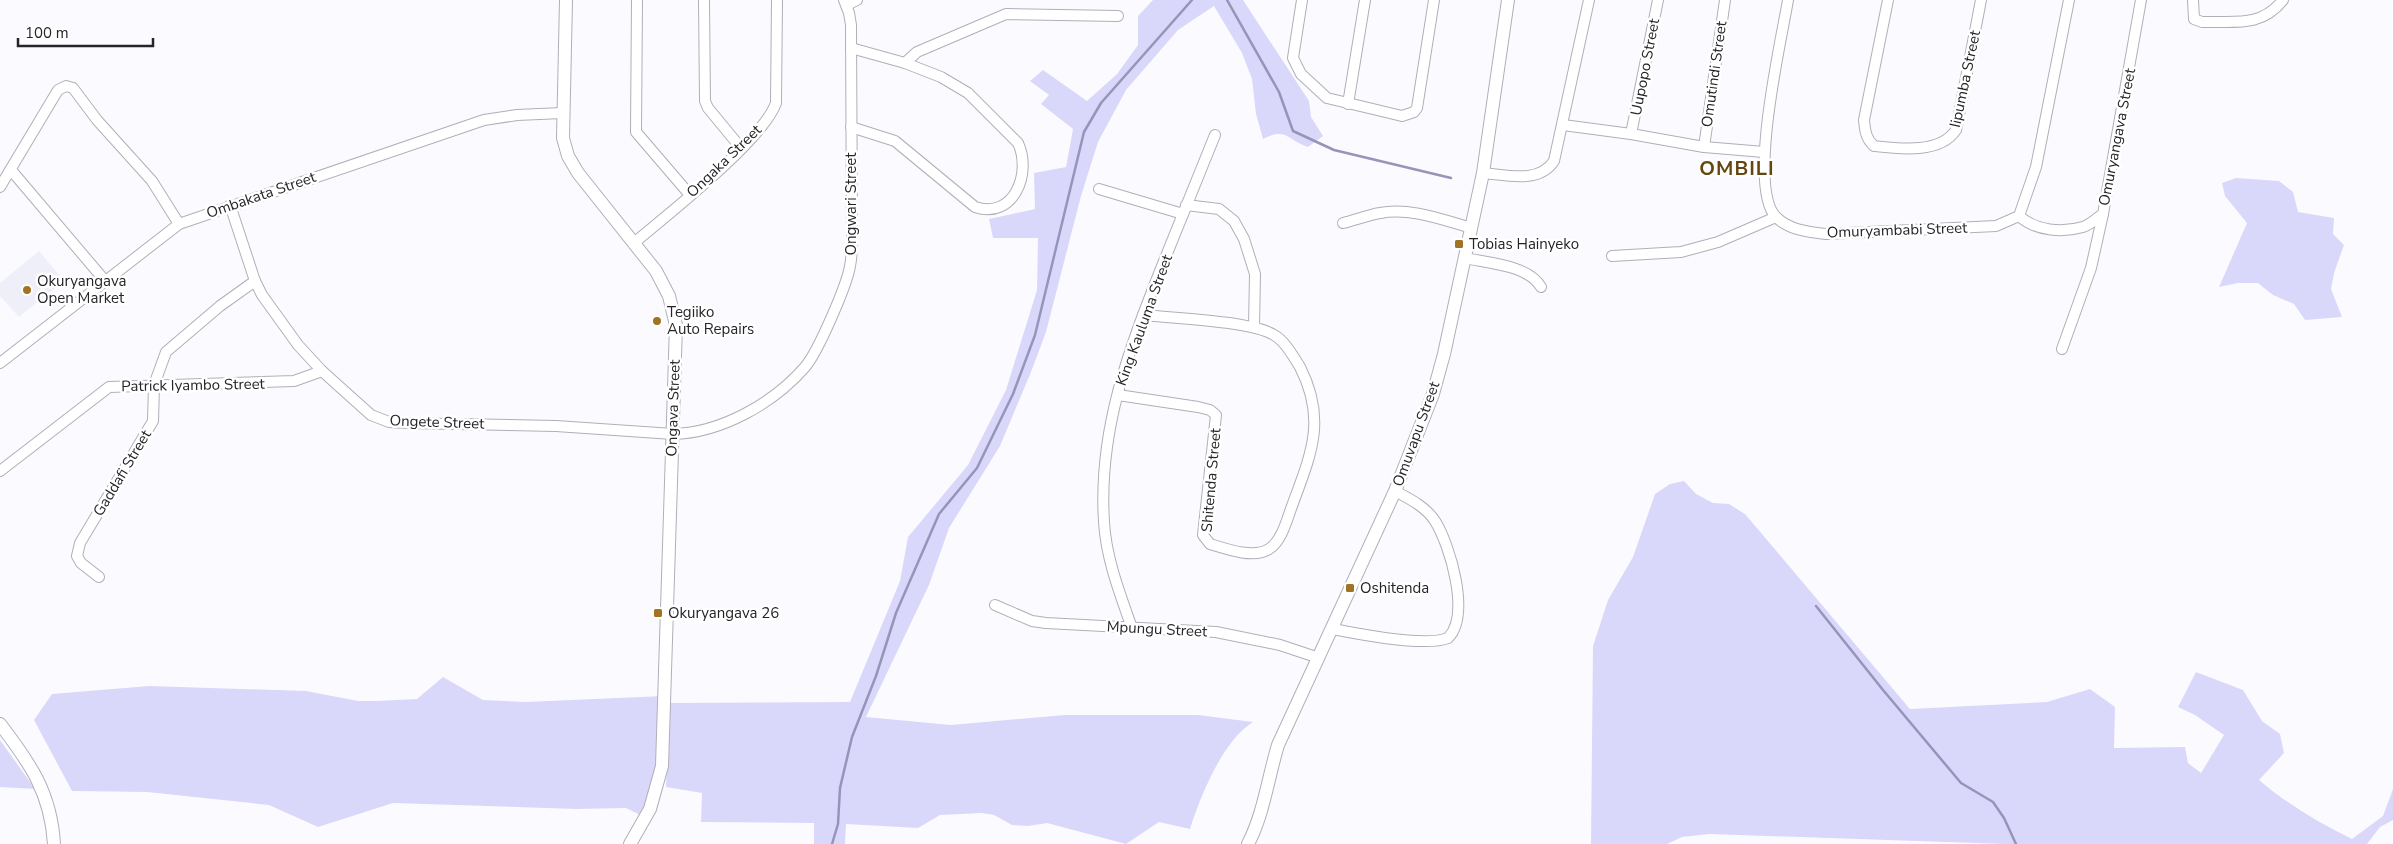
<svg xmlns="http://www.w3.org/2000/svg" width="2393" height="844" font-family="'Nunito Sans',sans-serif">
<style>
.built{fill:#efeffa}
.green{fill:#dad8fa}
.lines{fill:none;stroke-linecap:round;stroke-linejoin:round}
.stream{stroke:#9794ba;stroke-width:2.5}
.minor-casing{stroke:#b0afb9;stroke-width:12}
.tertiary-casing{stroke:#b0afb9;stroke-width:14}
.minor{stroke:#fff;stroke-width:10}
.tertiary{stroke:#fff;stroke-width:12}
.poi-dot{fill:#a07424;stroke:#fff;stroke-width:2}
.labels{text-anchor:middle;stroke-width:5;stroke-linejoin:round;paint-order:stroke}
.street-label{font-size:15px;fill:#252528;stroke:#fff}
.poi-label{font-size:15px;fill:#252528;stroke:#fff;text-anchor:start}
.district-label{font-size:20px;font-weight:bold;letter-spacing:1px;fill:#64460e;stroke:#fff}
</style>
<rect width="100%" height="100%" fill="#fbfbff"/>
<path class="built" d="M39,251L64,281L19,317L0,296V283Z"/>
<g class="green">
<path d="M1153,0H1243L1309,101L1311,117L1323,136L1308,147C1287,140 1286,127 1263,139L1256,114L1252,79L1242,53L1214,6L1178,30L1126,90L1098,142L1081,196L1046,332L1031,372L1000,446L949,528L929,585L866,717L951,725L1065,715H1198L1253,722C1223,740 1200,797 1190,829L1159,822L1126,844L1047,823L1028,826L1012,825L994,815L982,813L940,815L918,828L846,824L845,844H814V823L701,822L702,793L666,787L669,703L850,702L900,581L908,537L968,465L1006,390L1037,290L1038,238H993L989,219L1035,209L1034,173L1066,167L1073,129L1041,104L1049,95L1030,81L1043,70L1087,101L1117,74L1138,45V16Z"/>
<path d="M2236,178L2279,181L2293,192L2298,212L2334,218L2333,234L2344,245L2334,273L2331,289L2342,317L2305,320L2294,304L2273,295L2258,283H2238L2219,287L2247,223L2225,196L2222,183Z"/>
<path d="M1684,481L1696,494L1713,503L1729,504L1745,514L1910,709L2047,702L2090,689L2115,707L2114,748L2185,747L2188,763L2201,773L2224,735L2195,715L2178,707L2196,672L2243,690L2262,721L2280,734L2284,753L2259,780C2287,804 2319,823 2352,839L2383,816L2393,789V820L2380,827L2367,844H2004L1709,834L1682,837L1667,844H1591L1593,646L1608,600L1633,557L1655,494L1670,484Z"/>
<path d="M443,677L483,700L525,702L664,696L662,766L646,818L626,808L576,809L393,803L318,827L269,805L147,792L72,791L34,720L52,694L149,686L306,691L358,701H376L417,699Z"/>
<path d="M0,740L35,789L0,787Z"/>
</g>
<g class="lines">
<g class="stream">
<path d="M1227,0L1279,92L1293,131L1334,150L1451,178"/>
<path d="M1816,606L1883,690L1961,783L1993,802L2004,818L2016,844"/>
<path d="M832,844L838,824L840,788L852,737L876,676L896,613L939,514L977,468L1013,394L1035,335L1084,132L1101,103L1192,0"/>
</g>
<g class="minor-casing">
<g id="minor">
<path d="M637,0L636,132L690,195"/>
<path d="M704,0L705,101L708,108L741,148"/>
<path d="M1302,0L1293,58L1301,74L1327,98L1402,116L1414,112L1417,108L1434,0"/>
<path d="M1788,0C1781,42 1747,187 1776,217C1789,230 1808,232 1826,234L1996,226L2019,216L2036,167L2069,0"/>
<path d="M1888,0L1864,120C1865,131 1866,139 1874,146C1900,149 1940,154 1956,130L1981,0"/>
<path d="M2193,0L2194,19L2202,22C2234,21 2261,28 2283,0"/>
<path d="M847,5L857,0"/>
<path d="M851,48L905,63L941,77L968,93L1018,143C1032,173 1014,220 975,207L895,141L851,127"/>
<path d="M905,63L917,52L1006,14L1118,16"/>
<path d="M1348,104L1365,0"/>
<path d="M1563,125L1631,134L1704,147L1764,152"/>
<path d="M1631,134L1658,0"/>
<path d="M1704,147L1725,0"/>
<path d="M11,170L106,282"/>
<path d="M1483,173C1507,175 1539,184 1554,161L1589,0"/>
<path d="M0,187L58,90L66,86L73,88L97,120L152,181L179,224"/>
<path d="M1099,189L1183,214"/>
<path d="M230,205L255,281L262,295L298,345L322,371L371,415L389,422L404,423L556,426L673,434C721,433 774,403 805,367C818,352 847,285 850,266C852,257 852,248 852,239L851,25L849,13L844,0"/>
<path d="M1186,205L1219,209L1234,221L1244,239L1255,274L1254,327"/>
<path d="M2019,216C2036,231 2062,233 2083,227C2090,225 2097,218 2103,214L2141,0"/>
<path d="M1343,223C1355,220 1368,215 1380,213C1410,207 1443,220 1472,228"/>
<path d="M634,243C667,215 763,140 776,103L777,0"/>
<path d="M1612,256L1681,252L1718,242L1776,217"/>
<path d="M1465,258C1488,263 1528,265 1541,287"/>
<path d="M2062,349L2091,268L2103,214"/>
<path d="M0,363L179,224L484,120L517,115L562,113"/>
<path d="M1118,395L1198,407L1210,410L1216,415L1203,535L1210,544C1226,549 1254,559 1269,549C1282,541 1287,519 1292,506C1311,454 1327,420 1300,367C1293,356 1285,341 1274,335C1252,321 1172,318 1143,315"/>
<path d="M0,471L109,387L294,381L322,371"/>
<path d="M99,577L81,563L77,556L80,543L153,421L154,385L166,352L220,306L255,281"/>
<path d="M995,605L1032,621L1046,623L1216,632L1280,645L1319,658"/>
<path d="M1132,628C1120,594 1106,558 1104,522C1098,430 1129,349 1162,266C1180,222 1197,179 1215,135"/>
<path d="M1333,629C1358,634 1426,647 1448,638C1471,615 1450,545 1435,521C1426,507 1410,499 1395,491"/>
</g>
</g>
<g class="tertiary-casing">
<g id="tertiary">
<path d="M566,0L563,138L568,156L578,173L656,271L669,296L676,325L662,766L650,809L630,844"/>
<path d="M0,724C30,763 51,793 54,844"/>
<path d="M1248,844C1264,813 1268,778 1278,745L1395,491L1433,394L1444,354L1483,173L1508,0"/>
</g>
</g>
<use href="#minor" class="minor"/>
<use href="#tertiary" class="tertiary"/>
</g>
<g class="poi-dot">
<rect x="1454" y="239" width="10" height="10" rx="2.5"/>
<circle cx="27" cy="290" r="5"/>
<circle cx="657" cy="321" r="5"/>
<rect x="1345" y="583" width="10" height="10" rx="2.5"/>
<rect x="653" y="608" width="10" height="10" rx="2.5"/>
</g>
<g class="labels">
<g class="street-label">
<text transform="translate(1645 67) rotate(-79)" y="5">Uupopo Street</text>
<text transform="translate(1714 74) rotate(-82)" y="5">Omutindi Street</text>
<text transform="translate(1965 79) rotate(-78)" y="5">Iipumba Street</text>
<text transform="translate(2117 137) rotate(-79)" y="5">Omuryangava Street</text>
<text transform="translate(724 161) rotate(-44)" y="5">Ongaka Street</text>
<text transform="translate(261 195) rotate(-19)" y="5">Ombakata Street</text>
<text transform="translate(851 204) rotate(-90)" y="5">Ongwari Street</text>
<text transform="translate(1897 230) rotate(-2)" y="5">Omuryambabi Street</text>
<text transform="translate(1144 320) rotate(-70)" y="5">King Kauluma Street</text>
<text transform="translate(193 385) rotate(-1)" y="5">Patrick Iyambo Street</text>
<text transform="translate(673 408) rotate(-88)" y="5">Ongava Street</text>
<text transform="translate(437 422) rotate(2)" y="5">Ongete Street</text>
<text transform="translate(1416 434) rotate(-70)" y="5">Omuvapu Street</text>
<text transform="translate(122 473) rotate(-59)" y="5">Gaddafi Street</text>
<text transform="translate(1211 480) rotate(-85)" y="5">Shitenda Street</text>
<text transform="translate(1157 629) rotate(3)" y="5">Mpungu Street</text>
</g>
<g class="poi-label">
<text x="1469" y="249">Tobias Hainyeko</text>
<text x="37" y="286">Okuryangava<tspan x="37" dy="17">Open Market</tspan></text>
<text x="667" y="317">Tegiiko<tspan x="667" dy="17">Auto Repairs</tspan></text>
<text x="1360" y="593">Oshitenda</text>
<text x="668" y="618">Okuryangava 26</text>
</g>
<g class="district-label">
<text x="1737" y="175">OMBILI</text>
</g>
</g>
<path d="M18 38v8h135v-8" fill="none" stroke="#252528" stroke-width="2.5"/>
<text x="25" y="38" font-size="15" fill="#252528" stroke="#ffffff" stroke-width="4" paint-order="stroke">100 m</text>
</svg>
